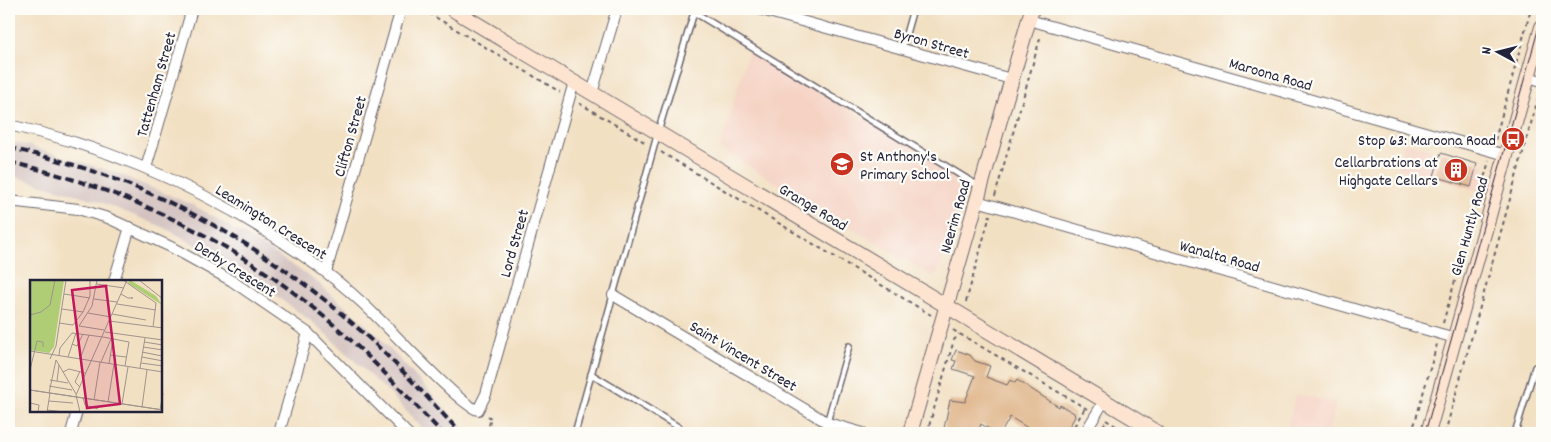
<svg xmlns="http://www.w3.org/2000/svg" width="1551" height="442" font-family="Dekko,sans-serif">
<style>
.built{fill:#f5d2c3}
.industrial{fill:#d1bfbd}
.building{fill:#dfb488}
.lines{fill:none;stroke-linecap:round;stroke-linejoin:round}
.lane-casing{stroke:#6b646b;stroke-width:8}
.street-casing{stroke:#6b646b;stroke-width:12}
.secondary-casing{stroke:#6b646b;stroke-width:16}
.path{stroke:#6b646b;stroke-width:2;stroke-dasharray:4 4;stroke-linecap:butt}
.lane{stroke:#fff;stroke-width:5}
.street{stroke:#fff;stroke-width:10}
.secondary{stroke:#fde4d0;stroke-width:14}
.tram{stroke:#22223b;stroke-width:1}
.rail{stroke:#22223b;stroke-width:4;stroke-dasharray:8 4;stroke-linecap:butt}
.labels{text-anchor:middle;stroke-width:4.5;stroke-linejoin:round;paint-order:stroke}
.street-label{font-size:16px;fill:#22223b;stroke:#fdfcf7}
.poi-label{font-size:16px;fill:#22223b;stroke:#fdfcf7;text-anchor:end}
.inset-road{fill:none;stroke:#9f948d;stroke-width:1}
.view{fill:#c2185b;fill-opacity:0.15;stroke:#c2185b;stroke-width:2.5}
.inset-edge{fill:none;stroke:#22223b;stroke-width:2.5}
</style>
<rect width="100%" height="100%" fill="#fdfcf7"/>
<filter id="ink" filterUnits="userSpaceOnUse"><feTurbulence type="fractalNoise" baseFrequency=".02" numOctaves="2"/><feDisplacementMap in="SourceGraphic" scale="10" xChannelSelector="R" yChannelSelector="G"/><feConvolveMatrix kernelMatrix="1 2 1 2 8 2 1 2 1" color-interpolation-filters="sRGB"/></filter>
<filter id="wash" filterUnits="userSpaceOnUse"><feTurbulence type="fractalNoise" baseFrequency=".0096" numOctaves="4" result="noise"/><feDisplacementMap in="SourceGraphic" scale="20" xChannelSelector="R" yChannelSelector="G"/><feGaussianBlur stdDeviation="1.12" result="paint"/><feColorMatrix in="noise" values="0 0 0 0 0 0 0 0 0 0 0 0 0 0 0 0 0 1.4 0 .05"/><feComposite in="paint" operator="in"/></filter>
<g filter="url(#wash)">
<rect width="100%" height="100%" fill="#f2e0c3"/>
<g class="built">
<path d="M749,49L965,179L938,273L932,276L720,149Z"/>
<path d="M1404,142L1485,165L1479,191L1398,169Z"/>
<path d="M1296,394L1336,403L1328,433H1286Z"/>
</g>
<path class="industrial" d="M9,142L30,146L116,173L191,204L265,247L317,282L375,333L468,433H427L389,393L315,324L239,269L165,228L96,200L9,175Z"/>
<g id="blocks">
<g class="building">
<path d="M1441,153L1477,164L1471,187L1434,176Z"/>
<path d="M956,350L970,355L975,361L990,366L986,377L1007,385L1010,380L1015,383L1017,380L1059,407L1060,405L1074,413L1075,417L1065,433H1044L1038,430L1036,433L1010,417L1001,433H996L981,424L978,433H943L950,400L965,402L975,376L953,369L956,361L952,360Z"/>
</g>
</g>
</g>
<g filter="url(#ink)">
<use href="#blocks" fill-opacity="0" stroke="#6b646b" stroke-width="1"/>
<g class="lines">
<g class="lane-casing">
<g id="lane">
<path d="M694,12L980,187"/>
<path d="M902,48L913,9"/>
<path d="M591,374L688,433"/>
<path d="M575,433L658,132L695,9"/>
<path d="M824,433L849,346"/>
<path d="M1515,433L1535,367L1542,366"/>
</g>
</g>
<g class="street-casing">
<g id="street">
<path d="M758,9L1011,79"/>
<path d="M1029,20L1506,155"/>
<path d="M1528,77L1542,81"/>
<path d="M592,93L617,9"/>
<path d="M9,125C123,150 230,201 324,271C343,285 361,301 378,318C394,333 463,408 478,410L486,394L574,82"/>
<path d="M146,168L192,9"/>
<path d="M9,201L78,209L108,218L171,247L232,281L308,333L407,433"/>
<path d="M977,201L1455,338"/>
<path d="M326,272L401,9"/>
<path d="M114,281L130,227"/>
<path d="M613,295L828,423L863,433"/>
<path d="M71,433L77,411"/>
<path d="M279,433L308,333"/>
<path d="M1085,433L1104,401"/>
</g>
</g>
<g class="secondary-casing">
<g id="secondary">
<path d="M452,9L1158,433"/>
<path d="M910,433L1032,9"/>
<path d="M1428,433L1542,27"/>
</g>
</g>
<g class="path">
<path d="M422,9L560,92"/>
<path d="M579,103L646,143"/>
<path d="M1495,140L1531,9"/>
<path d="M661,152L931,315"/>
<path d="M995,196L1041,35"/>
<path d="M966,302L990,215"/>
<path d="M1443,323L1489,161"/>
<path d="M953,330L1087,409"/>
<path d="M1106,420L1127,433"/>
<path d="M487,433L491,418L488,416"/>
<path d="M927,433L954,340L959,334"/>
<path d="M1070,433L1085,408"/>
<path d="M1099,433L1106,421"/>
<path d="M1412,433L1437,344"/>
<path d="M1445,433L1540,91"/>
</g>
<use href="#lane" class="lane"/>
<use href="#street" class="street"/>
<use href="#secondary" class="secondary"/>
<path class="tram" d="M1425,433L1542,16"/>
<g class="rail">
<path d="M9,148C141,176 261,241 360,330C396,362 428,399 461,433"/>
<path d="M9,162C122,188 227,237 317,311C362,347 402,391 442,433"/>
</g>
</g>
</g>
<defs>
<g id="bus-disc" transform="scale(1.25)"><circle r="9.5" fill="#c8321e" stroke="#fdfcf7"/><path d="M-5-6H5V4H4V6H2V4H-2V6H-4V4H-5ZM-3.5-4V0h7V-4ZM-3.5 1.2v1.5H-2V1.2ZM2 1.2v1.5H3.5V1.2Z" fill="#fff"/></g>
<g id="school-disc" transform="scale(1.25)"><circle r="9.5" fill="#c8321e" stroke="#fdfcf7"/><path d="M0-5L7-2L0 1L-7-2ZM-4 1L0 2.5L4 1V4Q0 6-4 4Z" fill="#fff"/></g>
<g id="building-disc" transform="scale(1.25)"><circle r="9.5" fill="#c8321e" stroke="#fdfcf7"/><path d="M-4-6H4V6H1V3H-1V6H-4ZM-2.5-4.3h1.7v1.8h-1.7ZM.8-4.3h1.7v1.8H.8ZM-2.5-1h1.7V.8h-1.7ZM.8-1h1.7V.8H.8Z" fill="#fff"/></g>
</defs>
<g fill-rule="evenodd">
<use href="#bus-disc" x="1513" y="139"/>
<use href="#school-disc" x="842" y="164"/>
<use href="#building-disc" x="1456" y="170"/>
</g>
<g class="labels">
<g class="street-label">
<text transform="translate(932 42) rotate(16)" y="6">Byron Street</text>
<text transform="translate(1271 73) rotate(16)" y="6">Maroona Road</text>
<text transform="translate(155 84) rotate(-74)" y="6">Tattenham Street</text>
<text transform="translate(349 136) rotate(-74)" y="6">Clifton Street</text>
<text transform="translate(814 206) rotate(31)" y="6">Grange Road</text>
<text transform="translate(954 216) rotate(-74)" y="6">Neerim Road</text>
<text transform="translate(272 221) rotate(32)" y="6">Leamington Crescent</text>
<text transform="translate(1468 226) rotate(-74)" y="6">Glen Huntly Road</text>
<text transform="translate(513 243) rotate(-74)" y="6">Lord Street</text>
<text transform="translate(1220 255) rotate(16)" y="6">Wanalta Road</text>
<text transform="translate(236 268) rotate(32)" y="6">Derby Crescent</text>
<text transform="translate(744 355) rotate(31)" y="6">Saint Vincent Street</text>
</g>
<g class="poi-label">
<text x="1496" y="145">Stop 63: Maroona Road</text>
<text x="860" y="161" text-anchor="start">St Anthony's<tspan x="860" dy="18">Primary School</tspan></text>
<text x="1438" y="167">Cellarbrations at<tspan x="1438" dy="18">Highgate Cellars</tspan></text>
</g>
</g>
<g transform="translate(30 280)">
<rect width="132" height="132" fill="#f2e0c3"/>
<path d="M0,0H34L24,67L19,73L0,70ZM100,0L126,16L132,25L98,3Z" fill="#afcd74"/>
<path class="inset-road" d="M67,0L62,26L49,46L74,50M93,0L126,23L123,47M109,0L133,19M67,4L94,8M34,14L60,18M91,14L98,18H103H101M64,19L87,22M87,24L126,30M32,29L53,32M58,33L81,37M82,34L116,40M0,35L11,32L20,25L25,0M79,41L133,48M29,43L43,45L53,32L60,16V0M75,52L133,60M114,62L133,65M42,64L47,66L53,54M113,67L133,70M0,71L133,92M112,72L132,76M29,75L30,68L42,53L73,57L99,62L95,86M80,75L96,77M38,77L46,53M112,77L133,81M20,79L26,66L36,0M50,79L59,55M26,80L46,114M71,82L81,59M111,83L133,86M79,84L83,59M110,88L115,58M0,90L7,61L13,62V67M33,92L39,89L55,93M20,100L38,103M27,101L29,85M19,106L42,110M50,107L45,102L50,91M0,110L133,130M0,110L133,130M19,113L26,80M53,118L55,125L68,129M64,120L70,82M19,121L43,123M78,122L84,84M0,123L9,125L8,132M92,124L98,87M112,127L117,90M17,130L35,132M130,130L133,113M17,132L20,113M50,132L46,115L97,0"/>
<path class="view" d="M76,6L90,124L57,128L42,10Z"/>
<rect width="132" height="132" class="inset-edge"/>
</g>
<rect width="1551" height="442" fill="none" stroke="#fdfcf7" stroke-width="30"/>
<g transform="translate(1498 52) rotate(277)" stroke="#fdfcf7" stroke-width="4" paint-order="stroke">
<path d="M0-4L9 19L0 12L-9 19Z" fill="#22223b"/>
<text y="-8" font-size="14" font-weight="bold" text-anchor="middle" fill="#22223b">N</text>
</g>
</svg>
